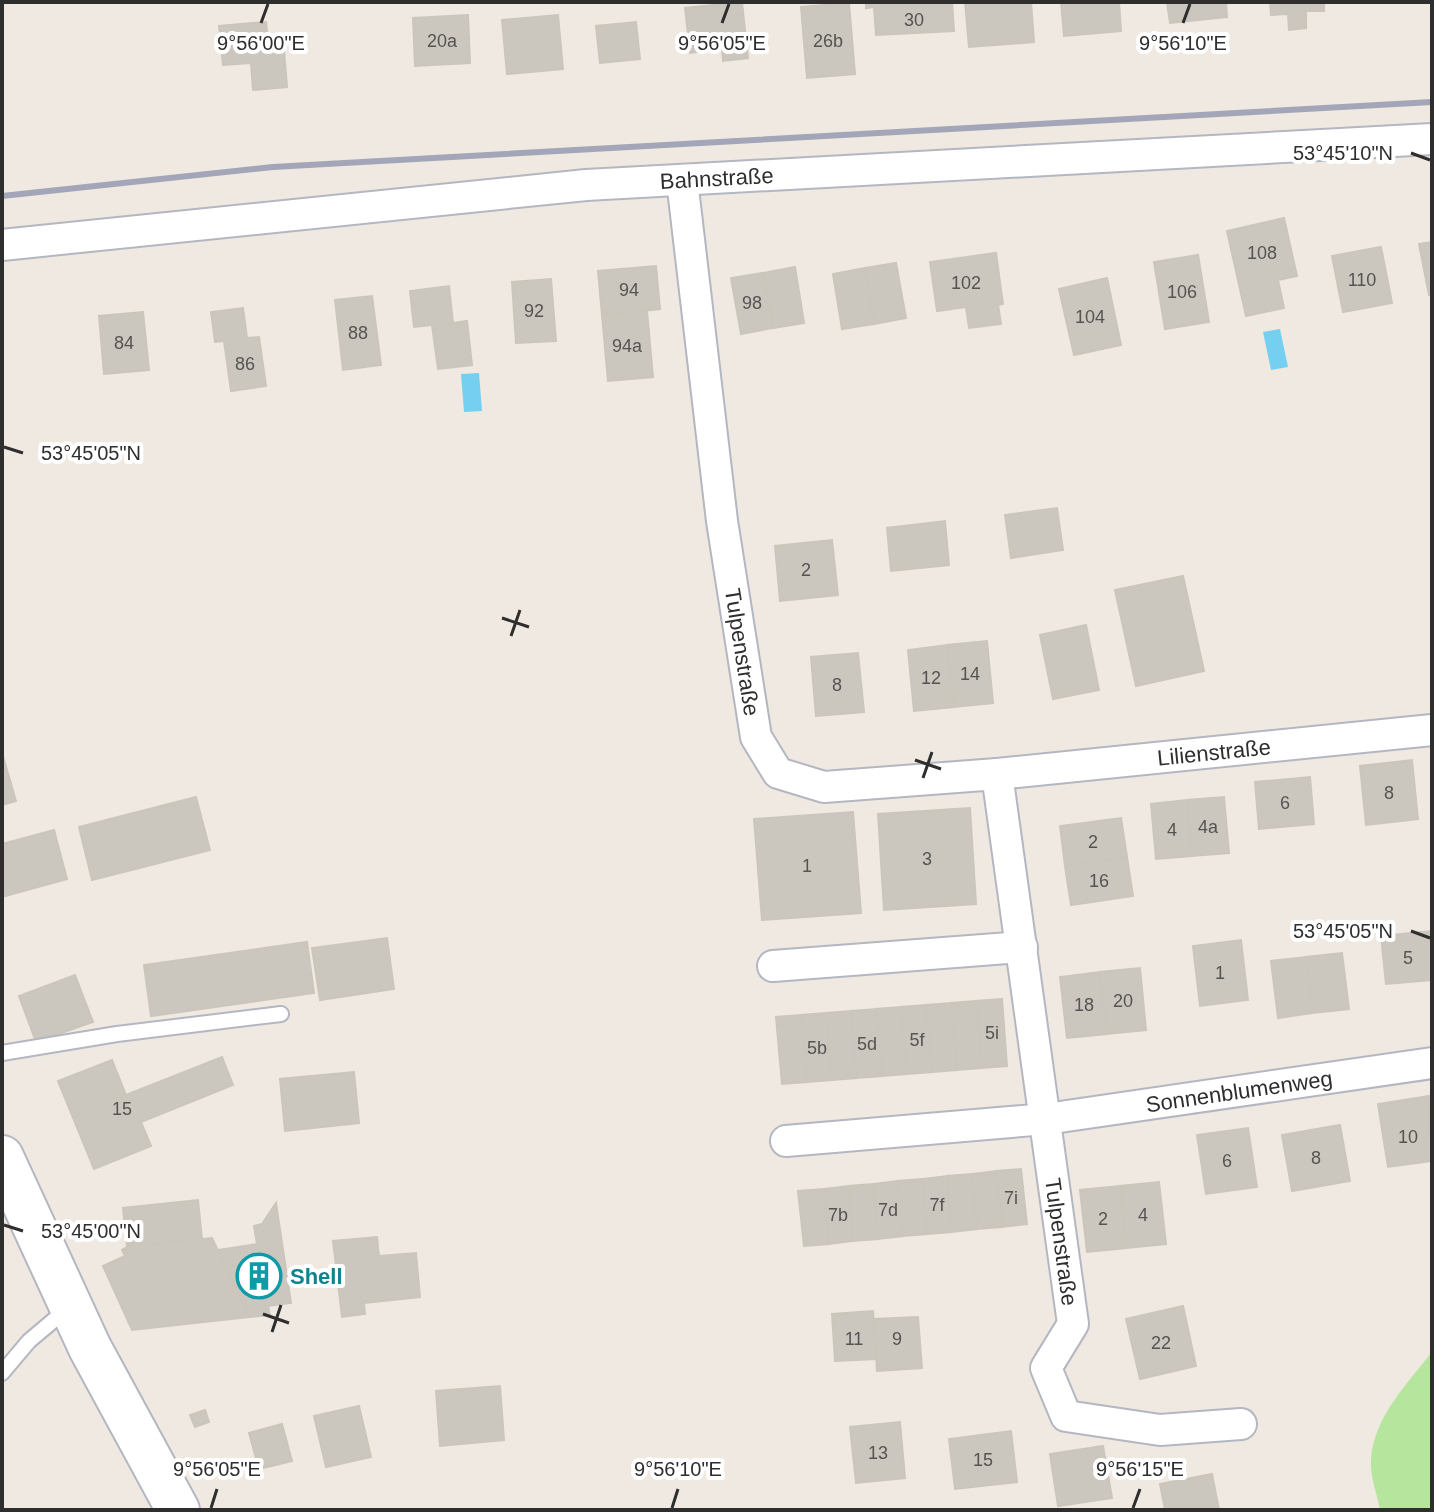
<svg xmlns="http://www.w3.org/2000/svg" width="1434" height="1512" font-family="Arial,sans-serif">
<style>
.green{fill:#b6e59e}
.water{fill:#75cff0}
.building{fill:#cbc7bf;stroke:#cbc5ba;stroke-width:2}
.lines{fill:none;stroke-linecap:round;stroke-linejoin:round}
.lane-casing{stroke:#b4b7c1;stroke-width:18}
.street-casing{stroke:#b4b7c1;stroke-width:34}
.secondary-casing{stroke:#b4b7c1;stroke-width:46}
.lane{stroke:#fff;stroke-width:14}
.street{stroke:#fff;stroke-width:30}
.secondary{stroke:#fff;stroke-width:42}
.rail{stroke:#a3a6b8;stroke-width:6}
.ticks{fill:none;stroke:#2e2e2e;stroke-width:3}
.labels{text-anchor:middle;stroke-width:8;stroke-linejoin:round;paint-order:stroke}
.number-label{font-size:18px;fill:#555452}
.street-label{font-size:22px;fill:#2e2e2e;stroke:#fff}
.culture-label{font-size:22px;font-weight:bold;fill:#0d838f;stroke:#fff;text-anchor:start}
.ticks-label{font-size:20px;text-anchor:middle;fill:#2e2e2e;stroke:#fff;stroke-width:8;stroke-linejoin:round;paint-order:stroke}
</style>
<rect width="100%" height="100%" fill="#efe9e1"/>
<path class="green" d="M1432,1352V1510H1380C1377,1494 1370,1476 1371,1460C1373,1418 1407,1384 1432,1352Z"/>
<g class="water">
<path d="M1280,329L1288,367L1271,370L1263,332Z"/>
<path d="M479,373L482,411L464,412L461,374Z"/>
</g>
<g class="building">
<path d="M742,2L748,58L723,61L722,49L690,53L685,8Z"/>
<path d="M866,2H952L954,31L876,35L874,7L866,8Z"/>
<path d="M965,2H1031L1034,42L969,47Z"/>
<path d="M1061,2H1119L1121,31L1064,36Z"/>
<path d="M1167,2H1226L1227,17L1170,23Z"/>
<path d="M1270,2H1324V11H1306V28L1289,30L1288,14L1271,15Z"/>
<path d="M849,3L855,74L807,78L801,7Z"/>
<path d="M468,15L470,63L415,66L413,18Z"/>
<path d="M558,15L563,69L507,74L502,20Z"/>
<path d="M266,22L269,51L284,50L287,87L253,90L251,63L223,65L219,26Z"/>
<path d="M636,22L640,59L600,63L596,26Z"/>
<path d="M1284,218L1297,276L1278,280L1284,308L1246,316L1227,231Z"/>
<path d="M1432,242V294L1429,295L1419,244Z"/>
<path d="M1381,247L1392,303L1343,312L1332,256Z"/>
<path d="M996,253L1003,304L998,305L1001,324L969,328L966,307L937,311L930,262Z"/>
<path d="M1198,255L1209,322L1165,329L1154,262Z"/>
<path d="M896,263L906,318L874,324L865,268Z"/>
<path d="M656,266L660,309L602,315L598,271Z"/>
<path d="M795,267L804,323L773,328L763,273Z"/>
<path d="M865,268L874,324L842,329L833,274Z"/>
<path d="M763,273L773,328L741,334L731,278Z"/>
<path d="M1107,278L1121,345L1074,355L1059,289Z"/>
<path d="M551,279L556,341L516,343L512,282Z"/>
<path d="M449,286L453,323L467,321L472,365L438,369L432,325L414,327L410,291Z"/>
<path d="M372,296L381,365L343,370L335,300Z"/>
<path d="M243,308L247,338L259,337L266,386L231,391L224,341L215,342L211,312Z"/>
<path d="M647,311L653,377L608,381L602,315Z"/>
<path d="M143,312L149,370L104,374L99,316Z"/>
<path d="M1057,508L1063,550L1011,558L1005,515Z"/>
<path d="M945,521L949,565L891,571L887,528Z"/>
<path d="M832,540L838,595L780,601L775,546Z"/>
<path d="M1183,576L1204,671L1136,686L1115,590Z"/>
<path d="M1086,625L1099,690L1053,699L1040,635Z"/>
<path d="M987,641L993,703L954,707L947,645Z"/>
<path d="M947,645L954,707L914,711L908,650Z"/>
<path d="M858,653L864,712L816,716L811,657Z"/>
<path d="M2,753L16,801L2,805Z"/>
<path d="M1412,760L1418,819L1366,825L1360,766Z"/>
<path d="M1310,777L1314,824L1259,829L1255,782Z"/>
<path d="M196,797L210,850L92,880L79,827Z"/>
<path d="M1224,797L1229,853L1192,856L1187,800Z"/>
<path d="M1187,800L1192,856L1156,859L1151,804Z"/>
<path d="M970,808L976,904L884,910L878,814Z"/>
<path d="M853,812L861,913L762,920L754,819Z"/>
<path d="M1121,818L1127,857L1065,866L1060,826Z"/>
<path d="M54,830L67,879L2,897V844Z"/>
<path d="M1127,857L1133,896L1071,905L1065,866Z"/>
<path d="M1432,931V980L1386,984L1381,936Z"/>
<path d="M387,938L394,989L320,1000L312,948Z"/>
<path d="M1241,940L1248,1000L1200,1006L1193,946Z"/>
<path d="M307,942L314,993L151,1016L144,965Z"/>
<path d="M1342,953L1349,1009L1313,1013L1306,957Z"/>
<path d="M1306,957L1313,1013L1278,1018L1271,961Z"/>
<path d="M1140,968L1146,1030L1107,1034L1100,972Z"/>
<path d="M1100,972L1107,1034L1067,1038L1060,977Z"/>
<path d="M75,975L93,1022L36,1042L19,996Z"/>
<path d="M1002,999L1007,1066L982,1068L976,1001Z"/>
<path d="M976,1001L982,1068L957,1070L951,1003Z"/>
<path d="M951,1003L957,1070L932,1072L926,1005Z"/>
<path d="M926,1005L932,1072L907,1074L901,1007Z"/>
<path d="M901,1007L907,1074L882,1076L876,1009Z"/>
<path d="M876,1009L882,1076L857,1078L851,1011Z"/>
<path d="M851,1011L857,1078L832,1080L826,1013Z"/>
<path d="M826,1013L832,1080L807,1082L801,1015Z"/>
<path d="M801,1015L807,1082L782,1084L776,1017Z"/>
<path d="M222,1057L233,1085L141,1122L151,1146L94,1169L58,1081L112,1060L126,1095Z"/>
<path d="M354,1072L359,1123L285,1131L280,1079Z"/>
<path d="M1429,1096L1432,1161L1388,1167L1378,1104Z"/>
<path d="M1340,1125L1350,1181L1292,1191L1282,1135Z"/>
<path d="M1248,1128L1257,1187L1206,1194L1197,1135Z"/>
<path d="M1021,1169L1027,1224L1002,1227L996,1171Z"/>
<path d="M996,1171L1002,1227L977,1229L972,1174Z"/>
<path d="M972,1174L977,1229L952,1232L947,1176Z"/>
<path d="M947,1176L952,1232L928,1234L922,1179Z"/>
<path d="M922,1179L928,1234L903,1236L897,1181Z"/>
<path d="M897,1181L903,1236L878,1239L873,1184Z"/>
<path d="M1159,1182L1166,1244L1126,1248L1120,1186Z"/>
<path d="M873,1184L878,1239L853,1241L848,1186Z"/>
<path d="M848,1186L853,1241L829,1244L823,1189Z"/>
<path d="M1120,1186L1126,1248L1087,1252L1080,1190Z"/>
<path d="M823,1189L829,1244L804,1246L798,1191Z"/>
<path d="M198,1200L202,1239L127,1247L123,1208Z"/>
<path d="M276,1203L291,1303L268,1306L270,1315L250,1317L218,1250L257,1244L254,1226L262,1224Z"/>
<path d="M377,1237L379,1256L416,1253L420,1297L364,1303L365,1314L342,1317L333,1241Z"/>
<path d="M212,1238L250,1317L132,1330L103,1266L125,1256L122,1250L127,1247Z"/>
<path d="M1183,1306L1196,1366L1140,1379L1126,1319Z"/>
<path d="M873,1311L876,1359L835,1361L832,1314Z"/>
<path d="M918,1317L922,1368L877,1371L874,1319Z"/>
<path d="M500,1386L504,1440L440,1446L436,1391Z"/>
<path d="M359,1406L371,1457L326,1467L314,1416Z"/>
<path d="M205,1410L209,1422L195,1427L190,1415Z"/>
<path d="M900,1422L905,1478L856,1483L850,1427Z"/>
<path d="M282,1424L292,1461L259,1469L249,1433Z"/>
<path d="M1011,1431L1017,1482L955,1489L949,1439Z"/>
<path d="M1103,1446L1112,1498L1058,1506L1050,1454Z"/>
<path d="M1212,1474L1219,1510H1165L1160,1484Z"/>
</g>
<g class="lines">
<g class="lane-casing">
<g id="lane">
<path d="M2,1053L117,1034L281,1014"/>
<path d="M2,1373L29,1341L67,1309"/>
</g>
</g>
<g class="street-casing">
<g id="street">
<path id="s1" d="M682,180L722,521L756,737L778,773L824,787L997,774L1073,1324L1046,1368L1066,1416L1160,1430L1241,1424"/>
<path id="s2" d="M2,245L586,185L1432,139"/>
<path id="s3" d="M997,774L1432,730"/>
<path d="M773,966L1022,947"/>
<path id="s4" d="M786,1141L1046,1119L1432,1063"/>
</g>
</g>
<g class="secondary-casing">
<path id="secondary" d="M2,1157L90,1348L178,1510"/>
</g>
<use href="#lane" class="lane"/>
<use href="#street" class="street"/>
<use href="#secondary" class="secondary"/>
<path class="rail" d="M2,196L273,167L1432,102"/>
</g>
<path class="ticks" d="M261,23L268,4M722,23L729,4M1183,23L1190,4M1411,153L1430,160M4,447L23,453M502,618L529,627M511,636L520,610M915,760L941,769M923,778L932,752M1411,931L1430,938M4,1225L23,1231M263,1314L289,1323M272,1332L281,1305M211,1508L217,1489M672,1508L678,1489M1133,1508L1140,1489"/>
<defs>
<g id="building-ring" transform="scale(2.3)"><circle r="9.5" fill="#fff" stroke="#0f9aa8" stroke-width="1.5"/><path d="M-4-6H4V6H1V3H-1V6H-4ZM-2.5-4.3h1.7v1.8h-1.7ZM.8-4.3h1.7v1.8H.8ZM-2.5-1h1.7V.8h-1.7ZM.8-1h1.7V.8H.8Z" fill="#0f9aa8"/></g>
</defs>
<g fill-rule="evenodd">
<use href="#building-ring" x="259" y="1276"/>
</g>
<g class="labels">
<g class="number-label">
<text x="914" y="26">30</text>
<text x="442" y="47">20a</text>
<text x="828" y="47">26b</text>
<text x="1262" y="259">108</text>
<text x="1362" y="286">110</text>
<text x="966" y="289">102</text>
<text x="629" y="296">94</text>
<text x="1182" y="298">106</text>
<text x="752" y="309">98</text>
<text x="534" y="317">92</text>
<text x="1090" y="323">104</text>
<text x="358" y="339">88</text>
<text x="124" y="349">84</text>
<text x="627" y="352">94a</text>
<text x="245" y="370">86</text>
<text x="806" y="576">2</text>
<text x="970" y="680">14</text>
<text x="931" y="684">12</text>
<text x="837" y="691">8</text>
<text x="1389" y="799">8</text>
<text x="1285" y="809">6</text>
<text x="1208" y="833">4a</text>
<text x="1172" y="836">4</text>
<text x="1093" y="848">2</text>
<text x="927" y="865">3</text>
<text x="807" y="872">1</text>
<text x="1099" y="887">16</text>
<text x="1408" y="964">5</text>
<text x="1220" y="979">1</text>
<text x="1123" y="1007">20</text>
<text x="1084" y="1011">18</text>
<text x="992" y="1039">5i</text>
<text x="917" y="1046">5f</text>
<text x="867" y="1050">5d</text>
<text x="817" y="1054">5b</text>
<text x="122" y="1115">15</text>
<text x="1408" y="1143">10</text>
<text x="1316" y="1164">8</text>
<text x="1227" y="1167">6</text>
<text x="1011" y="1204">7i</text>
<text x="937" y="1211">7f</text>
<text x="888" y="1216">7d</text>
<text x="838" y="1221">7b</text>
<text x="1143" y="1221">4</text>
<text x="1103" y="1225">2</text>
<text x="854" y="1345">11</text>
<text x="897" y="1345">9</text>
<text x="1161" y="1349">22</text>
<text x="878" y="1459">13</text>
<text x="983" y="1466">15</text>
</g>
<g class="street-label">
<text dy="8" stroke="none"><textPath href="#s2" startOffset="718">Bahnstraße</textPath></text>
<text dy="8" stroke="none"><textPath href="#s1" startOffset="476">Tulpenstraße</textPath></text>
<text dy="8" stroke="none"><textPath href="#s3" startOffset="218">Lilienstraße</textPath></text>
<text dy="8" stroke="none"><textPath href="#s4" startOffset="456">Sonnenblumenweg</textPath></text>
<text dy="8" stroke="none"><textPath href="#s1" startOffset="1298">Tulpenstraße</textPath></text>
</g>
<g class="culture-label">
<text x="290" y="1284">Shell</text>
</g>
</g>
<g class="ticks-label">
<text x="261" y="50">9°56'00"E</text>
<text x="722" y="50">9°56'05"E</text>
<text x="1183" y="50">9°56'10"E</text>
<text x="1343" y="160">53°45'10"N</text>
<text x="91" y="460">53°45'05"N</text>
<text x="1343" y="938">53°45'05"N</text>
<text x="91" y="1238">53°45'00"N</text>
<text x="217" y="1476">9°56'05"E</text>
<text x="678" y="1476">9°56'10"E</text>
<text x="1140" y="1476">9°56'15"E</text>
</g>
<rect width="1434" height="1512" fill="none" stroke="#2e2e2e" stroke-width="8"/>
</svg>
